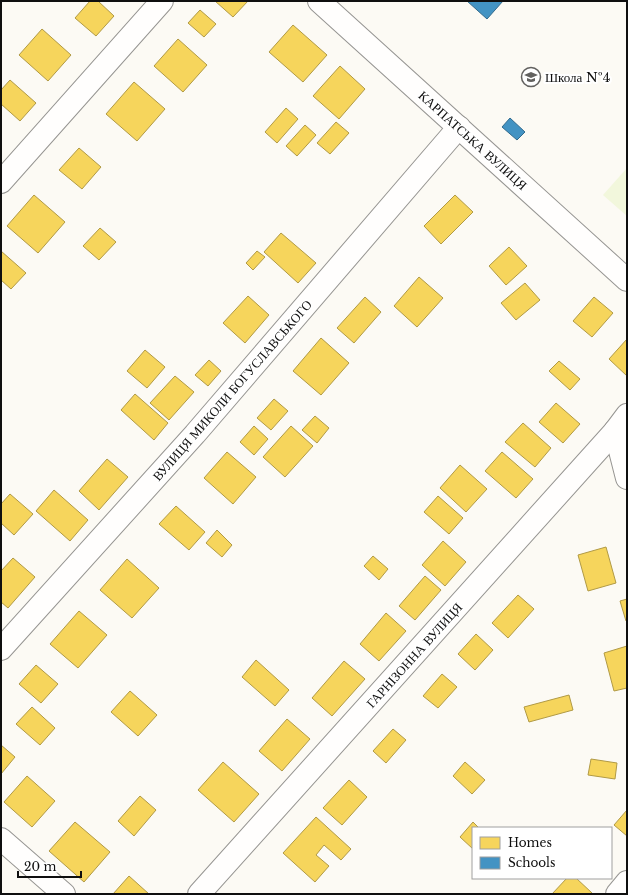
<svg xmlns="http://www.w3.org/2000/svg" width="628" height="895" font-family="'Libre Baskerville',serif">
<style>
.pitch{fill:#f2f7dc}
.homes{fill:#f6d55c;stroke:#b19a45}
.schools{fill:#4393c3;stroke:#336b8d}
.lines{fill:none;stroke-linecap:round;stroke-linejoin:round}
.minor-casing{stroke:#969592;stroke-width:24}
.minor{stroke:#fffefd;stroke-width:22}
.labels{text-anchor:middle;stroke-width:4;stroke-linejoin:round;paint-order:stroke}
.poi-label{font-size:13px;fill:#0f0f0f;stroke:#fff;text-anchor:start}
.street-label{font-size:13px;fill:#0f0f0f;stroke:#fff}
</style>
<rect width="100%" height="100%" fill="#fcfaf4"/>
<path class="pitch" d="M627,168V216L603,195Z"/>
<g class="homes">
<path d="M90,1H98L114,16L96,36L75,18Z"/>
<path d="M215,1H248L233,17Z"/>
<path d="M200,10L216,24L204,37L188,23Z"/>
<path d="M293,25L327,55L303,82L269,52Z"/>
<path d="M42,29L71,55L48,81L19,55Z"/>
<path d="M178,39L207,65L183,92L154,66Z"/>
<path d="M340,66L365,89L339,119L313,96Z"/>
<path d="M10,80L36,103L20,121L1,104V90Z"/>
<path d="M134,82L165,109L137,141L106,114Z"/>
<path d="M286,108L298,119L277,143L265,132Z"/>
<path d="M336,122L349,133L330,154L317,143Z"/>
<path d="M305,125L316,135L297,156L286,146Z"/>
<path d="M79,148L101,167L82,189L59,170Z"/>
<path d="M34,195L65,222L38,253L7,226Z"/>
<path d="M455,195L473,212L441,244L424,226Z"/>
<path d="M100,228L116,242L99,260L83,246Z"/>
<path d="M281,233L316,263L298,283L264,252Z"/>
<path d="M509,247L527,266L506,285L489,266Z"/>
<path d="M1,251L26,273L11,289L1,280Z"/>
<path d="M257,251L265,257L253,270L246,263Z"/>
<path d="M419,277L443,298L417,327L394,306Z"/>
<path d="M525,283L540,300L516,320L501,303Z"/>
<path d="M248,296L269,315L245,343L223,323Z"/>
<path d="M365,297L381,312L354,343L337,328Z"/>
<path d="M594,297L613,313L592,337L573,321Z"/>
<path d="M321,338L349,363L321,395L293,371Z"/>
<path d="M627,339V376L609,359Z"/>
<path d="M145,350L165,367L147,388L127,371Z"/>
<path d="M209,360L221,371L208,386L195,375Z"/>
<path d="M559,361L580,379L570,390L549,371Z"/>
<path d="M175,376L194,392L169,420L150,403Z"/>
<path d="M135,394L168,423L154,440L121,410Z"/>
<path d="M274,399L288,411L271,430L257,418Z"/>
<path d="M556,403L580,424L563,443L539,422Z"/>
<path d="M315,416L329,428L317,443L302,430Z"/>
<path d="M523,423L551,448L535,467L505,442Z"/>
<path d="M254,426L268,439L254,455L240,442Z"/>
<path d="M291,426L313,446L285,477L263,457Z"/>
<path d="M227,452L256,477L233,504L204,478Z"/>
<path d="M502,452L533,479L516,498L485,471Z"/>
<path d="M107,459L128,477L99,510L79,491Z"/>
<path d="M460,465L487,489L466,512L440,488Z"/>
<path d="M54,490L88,520L70,541L36,511Z"/>
<path d="M10,494L33,514L14,535L1,523V504Z"/>
<path d="M438,496L463,518L449,534L424,512Z"/>
<path d="M176,506L205,532L189,550L159,524Z"/>
<path d="M217,530L232,545L222,557L206,543Z"/>
<path d="M443,541L466,562L445,586L422,565Z"/>
<path d="M606,547L616,583L588,591L578,555Z"/>
<path d="M373,556L388,569L379,580L364,566Z"/>
<path d="M13,558L35,577L8,608L1,602V571Z"/>
<path d="M127,559L159,588L132,618L100,590Z"/>
<path d="M425,576L441,590L415,620L399,606Z"/>
<path d="M518,595L534,609L508,638L492,623Z"/>
<path d="M627,599V621H626L620,601Z"/>
<path d="M79,611L107,635L78,668L50,644Z"/>
<path d="M386,613L406,631L379,661L360,644Z"/>
<path d="M476,634L493,650L475,670L458,654Z"/>
<path d="M627,646V688L614,691L604,653Z"/>
<path d="M256,660L289,690L275,706L242,677Z"/>
<path d="M344,661L365,679L332,716L312,698Z"/>
<path d="M36,665L58,684L41,703L19,684Z"/>
<path d="M442,674L457,687L438,708L423,696Z"/>
<path d="M130,691L157,715L138,736L111,712Z"/>
<path d="M569,695L573,710L529,722L524,707Z"/>
<path d="M32,707L55,728L40,745L16,724Z"/>
<path d="M287,719L310,739L282,771L259,751Z"/>
<path d="M393,729L406,740L386,763L373,751Z"/>
<path d="M1,745L15,757L1,774Z"/>
<path d="M591,759L617,763L615,779L588,775Z"/>
<path d="M223,762L259,794L234,822L198,790Z"/>
<path d="M465,762L485,780L472,794L453,776Z"/>
<path d="M27,776L55,801L32,827L4,802Z"/>
<path d="M349,780L367,797L342,825L323,808Z"/>
<path d="M140,796L156,810L134,836L118,821Z"/>
<path d="M627,810V836L614,825Z"/>
<path d="M316,817L351,849L341,860L324,845L316,855L329,866L315,882L283,853Z"/>
<path d="M75,822L110,852L84,882L49,851Z"/>
<path d="M473,822L479,828H473V849L460,837Z"/>
<path d="M129,876L149,894H113Z"/>
<path d="M567,878H576L592,893L591,894H552Z"/>
</g>
<g class="schools">
<path d="M467,1H503L487,19Z"/>
<path d="M510,118L525,132L517,140L502,127Z"/>
</g>
<g class="lines">
<g class="minor-casing">
<g id="minor">
<path d="M319,1L627,280"/>
<path d="M1,182L162,1"/>
<path d="M615,431L627,478"/>
<path d="M1,649L195,434L459,127"/>
<path d="M1,839L64,894"/>
<path d="M199,894L615,431L627,415"/>
<path d="M617,894L627,882"/>
</g>
</g>
<use href="#minor" class="minor"/>
</g>
<defs>
<g id="school-ring" transform="scale(1)"><circle r="9.5" fill="#fff" stroke="#62615f" stroke-width="1.5"/><path d="M0-5L7-2L0 1L-7-2ZM-4 1L0 2.5L4 1V4Q0 6-4 4Z" fill="#62615f"/></g>
</defs>
<g fill-rule="evenodd">
<use href="#school-ring" x="531" y="77"/>
</g>
<g class="labels">
<g class="poi-label">
<text x="545" y="82">Школа №4</text>
</g>
<g class="street-label">
<text transform="translate(473 140) rotate(42)" y="5">КАРПАТСЬКА ВУЛИЦЯ</text>
<text transform="translate(232 390) rotate(-49)" y="5">ВУЛИЦЯ МИКОЛИ БОГУСЛАВСЬКОГО</text>
<text transform="translate(414 655) rotate(-48)" y="5">ГАРНІЗОННА ВУЛИЦЯ</text>
</g>
</g>
<rect width="628" height="895" fill="none" stroke="#0f0f0f" stroke-width="4"/>
<rect x="472" y="827" width="140" height="52" fill="#ffffff" stroke="#9f9f9f"/>
<rect x="480" y="837" width="20" height="12" fill="#f6d55c" stroke="#9f9f9f"/>
<text x="508" y="847" font-size="12" fill="#0f0f0f">Homes</text>
<rect x="480" y="857" width="20" height="12" fill="#4393c3" stroke="#9f9f9f"/>
<text x="508" y="867" font-size="12" fill="#0f0f0f">Schools</text>
<path d="M18 871v6h63v-6" fill="none" stroke="#0f0f0f" stroke-width="2"/>
<text x="24" y="871" font-size="12" fill="#0f0f0f" stroke="#ffffff" stroke-width="3" paint-order="stroke">20 m</text>
</svg>
